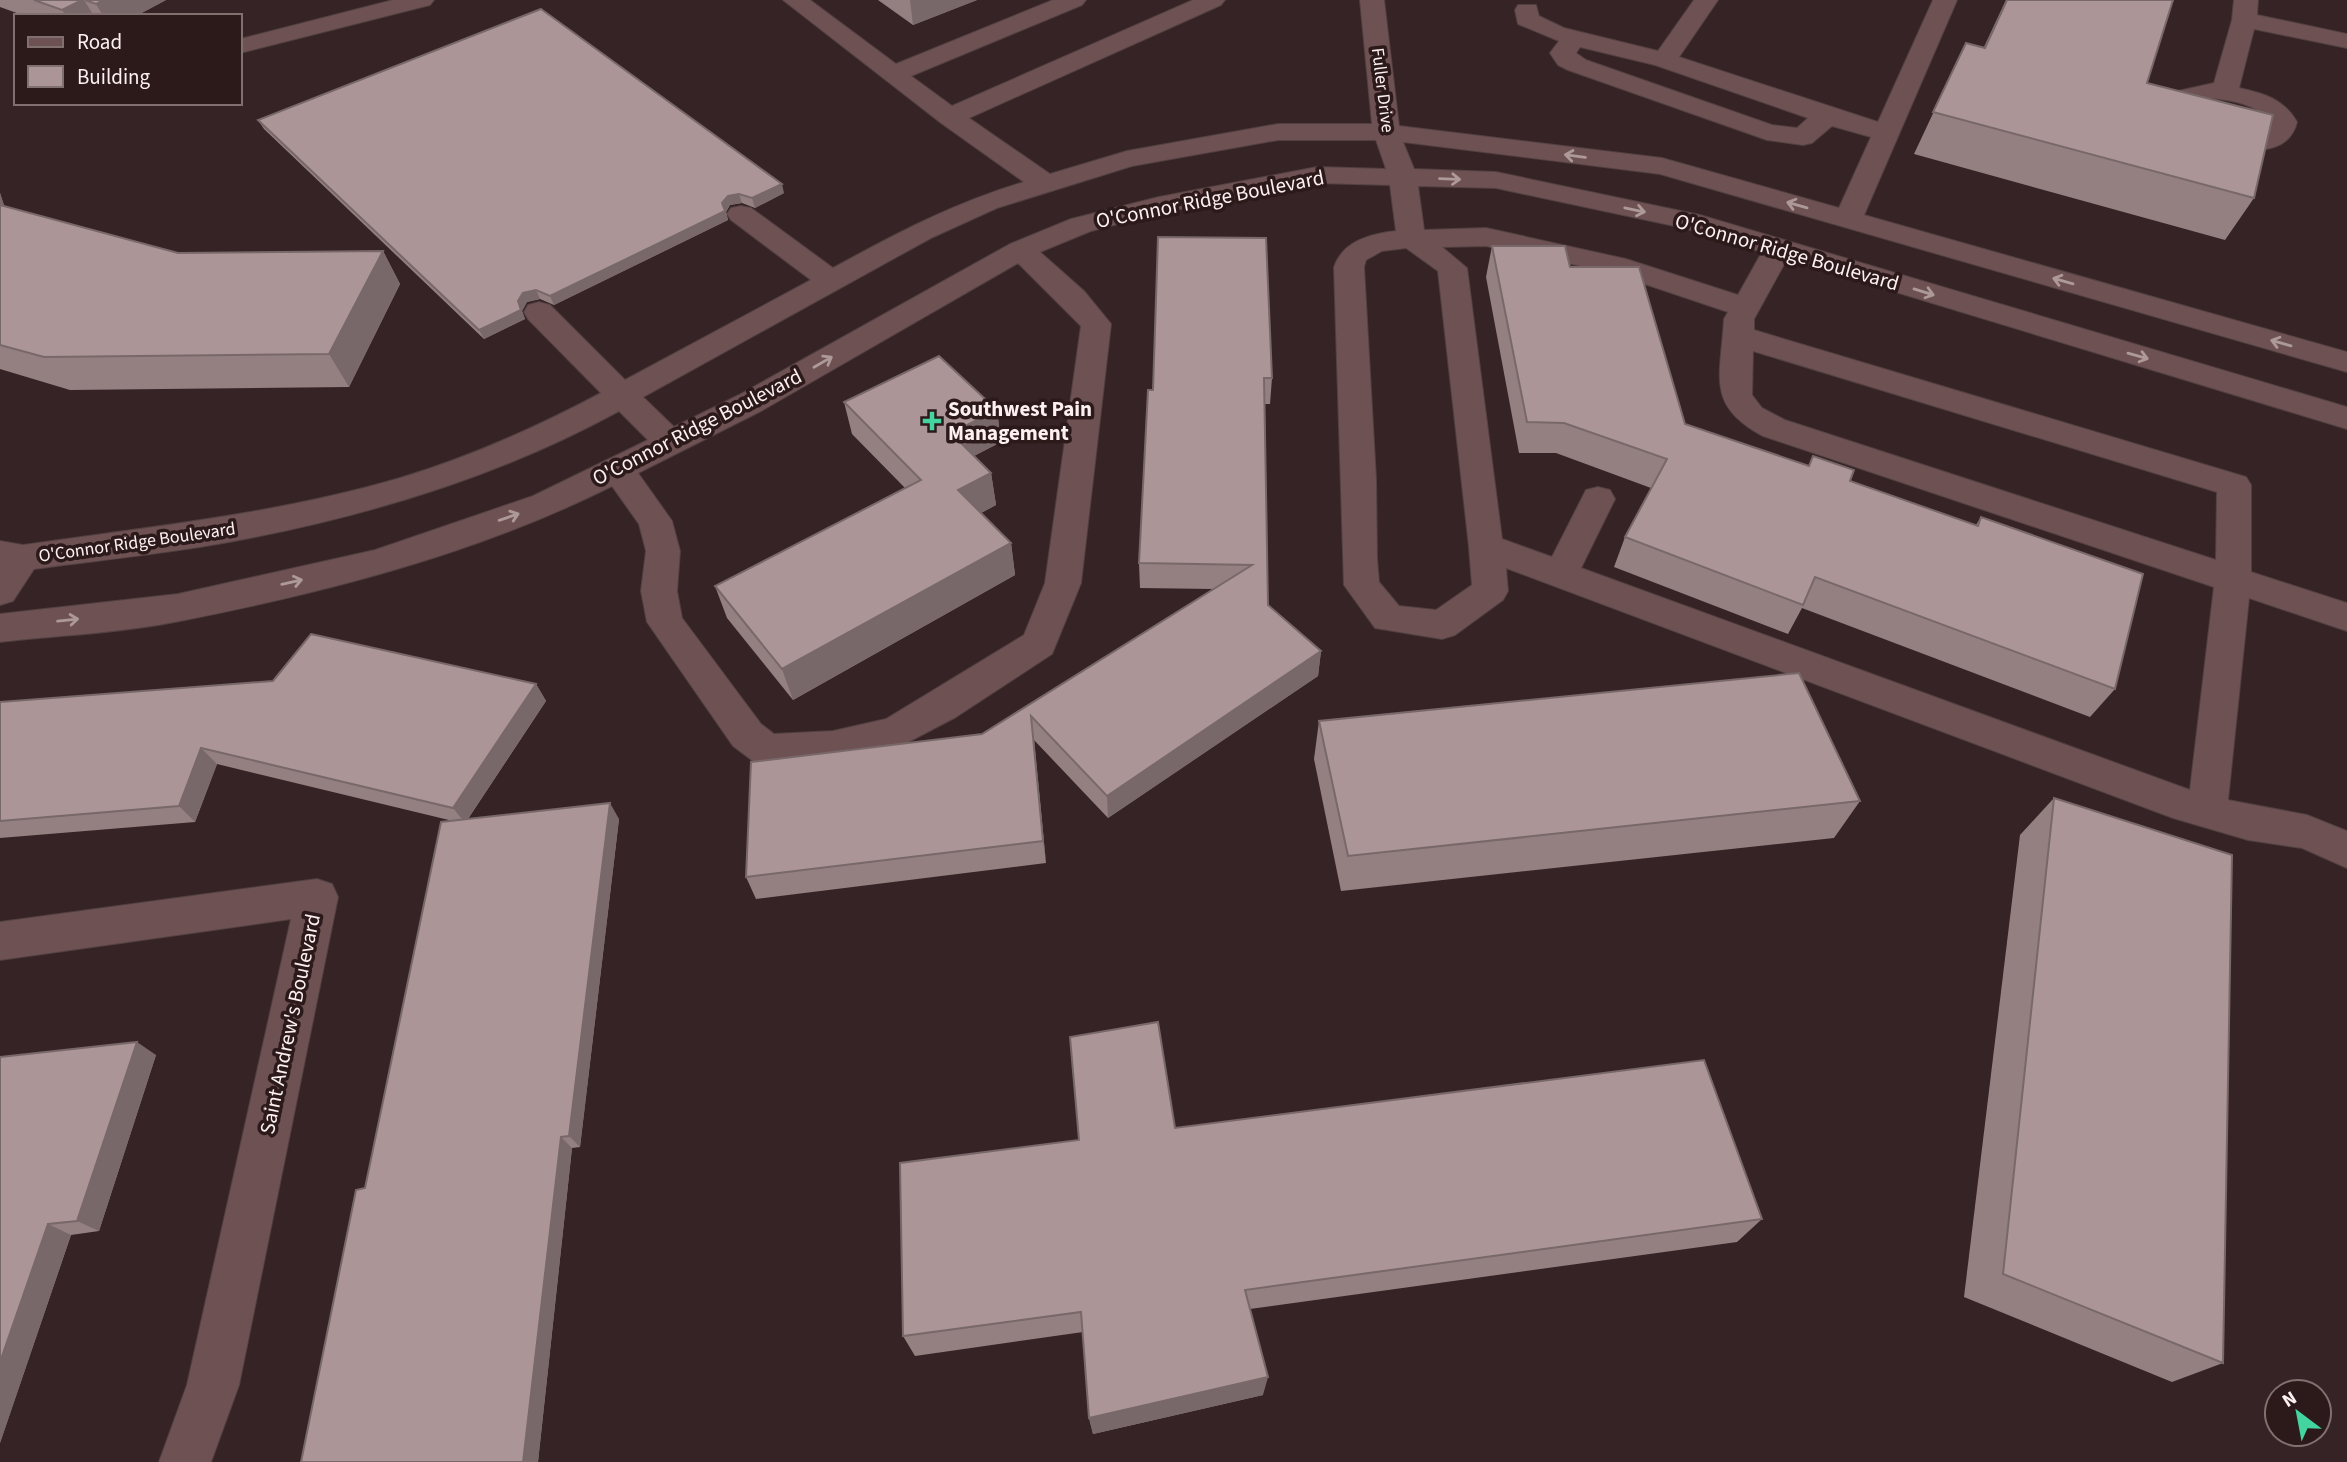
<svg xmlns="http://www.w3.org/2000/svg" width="2347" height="1462" font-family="'Source Sans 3',sans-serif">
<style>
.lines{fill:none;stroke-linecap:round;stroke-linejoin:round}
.minor-casing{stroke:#524041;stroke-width:2}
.minor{fill:#6e5152;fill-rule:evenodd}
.wall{fill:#948081}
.shaded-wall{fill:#786869}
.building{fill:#ac9596;stroke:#786869;stroke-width:2}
.oneway{stroke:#ae9999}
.poi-dot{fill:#43d4a0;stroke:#2c1a1b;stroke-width:2.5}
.labels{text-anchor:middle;stroke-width:7;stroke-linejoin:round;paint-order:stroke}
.far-street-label{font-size:18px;fill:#fdf0f0;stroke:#2c1a1b}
.street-label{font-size:21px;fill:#fdf0f0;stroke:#2c1a1b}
.poi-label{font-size:21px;font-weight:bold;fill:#fdf0f0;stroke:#2c1a1b;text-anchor:start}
</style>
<rect width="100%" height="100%" fill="#362325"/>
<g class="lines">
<g class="minor-casing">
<g id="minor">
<path d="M393,0H434L430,5L240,53V39Z"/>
<path d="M783,0H810L896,64L1053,0H1086L1082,5L911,76L952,106L1193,0H1225L1221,5L969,118L1050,174L1127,151L1278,124H1372L1360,0H1384L1399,126L1662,158L1839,208L1871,137L1832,126L1812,143L1803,145L1767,140L1568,70L1558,65L1550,53L1559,41L1518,24L1515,10L1518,5H1536L1539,16L1564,28L1658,51L1694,0H1718L1679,57L1878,122L1933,0H1957L1864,215L2347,352V372L1660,174L1403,142L1414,169L1496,172L1700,215L2347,407V429L1787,259L1754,319V330L2246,477L2251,485V572L2347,603V631L2249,598L2228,800L2307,815L2347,831V868L2302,848L2248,840L2173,818L1506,568L1508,591L1503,600L1455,635L1442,639L1375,628L1344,585L1334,267C1343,241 1370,234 1396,231L1390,185L1317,183L1160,213L1091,231L1040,252L1084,291L1111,324L1081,583L1052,654L956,717L895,749L833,763L767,766L753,761L733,746L647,622L641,591L646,551L639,524L612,486C477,554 327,592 180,621C122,633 59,635 0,642V614L178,594L375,550L533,496L648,440L619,411C506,473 381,512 255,537C182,552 107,559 34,569L13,601L0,605V541L23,545C149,527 277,514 400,478C470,457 537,427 601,393L528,319L524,312L528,305L539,302L550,305L625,380L811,280L731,220L727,214L731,208L741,206L751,208L833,268C895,234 956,202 1024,182L941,123ZM1580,47L1655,65L1808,118L1797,128L1772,125L1586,60L1576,53ZM1278,140H1376L1386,169L1317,167L1159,197L1071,219L1010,244L739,395L674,427L643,397L931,238L997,208L1132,166ZM1418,186L1496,188L1684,228L1762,252L1738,295L1626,259L1486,228L1424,230ZM1486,246L1609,272L1728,312L1724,319C1721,376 1705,405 1763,436L2214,587L2190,790L1581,568L1615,499L1610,490L1598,487L1586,490L1552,557L1502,539L1467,268L1442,247ZM1406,248L1438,271L1469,547L1472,585L1436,610L1399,606L1379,582L1377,559L1376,479L1364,267L1366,260L1382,251ZM1018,263L1081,326L1045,583L1024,635L886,719L833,731L774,734L761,724L682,618L677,591L680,551L672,521L638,473L761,411ZM1753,351L2217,492L2216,560L1785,420L1762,408L1752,395Z"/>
<path d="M2234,0H2258L2257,15L2347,34V48L2254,29L2239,88C2263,93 2284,99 2297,122C2284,175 2193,141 2171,110L2178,91L2214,83L2232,20ZM2210,98C2230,100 2258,104 2270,122L2268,128C2251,145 2212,122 2197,109L2199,101Z"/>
<path d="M317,879L332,884L338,897L239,1385L211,1462H159L187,1385L291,919L0,960V922Z"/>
</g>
</g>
<use href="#minor" class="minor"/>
</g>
<g class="wall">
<path d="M0,0H166L136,16H25L0,7Z"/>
<path d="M878,0H977L913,25Z"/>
<path d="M2006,0H2173L2147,83L2254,198L2225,240L1914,154L1966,43L1984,47Z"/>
<path d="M258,120L784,193L755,208L742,203L730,205L726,212L728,220L554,305L540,299L527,302L522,311L525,319L484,339L264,129Z"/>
<path d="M0,193L4,206L178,253L383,251L400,284L349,387L70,390L0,369Z"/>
<path d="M1158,237L1272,378L1270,404H1265L1268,605L1321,651L1318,676L1108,818L1034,740L1046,863L756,899L746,877L982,734L1213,589L1140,588L1139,563L1153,390Z"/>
<path d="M1492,246L1570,267L1685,424L1976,525L1981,517L2115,689L2090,717L1802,608L1788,634L1614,567L1625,537L1651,488L1556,453H1519L1486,277Z"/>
<path d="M844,402L997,410L1001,442L974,456L991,473L996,505L981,513L1011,543L1015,575L793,700L727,618L715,586L905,488L852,434Z"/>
<path d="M536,684L546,701L468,819H619L580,1147L572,1148L538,1462H301L365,1188L453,821L217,764L195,822L0,838V702Z"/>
<path d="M1319,721L1860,801L1834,838L1341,891L1314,759Z"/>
<path d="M2054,798L2223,1363L2172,1382L1964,1297L2020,835Z"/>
<path d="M156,1055L99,1231L71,1235L0,1443V1057Z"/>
<path d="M1175,1128L1762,1219L1737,1242L1250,1309L1263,1395L1093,1434L1089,1418L1083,1332L915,1356L903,1336L1079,1140Z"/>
</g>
<g class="shaded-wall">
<path d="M82,0H84L94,16H66L62,10Z"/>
<path d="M103,0H166L136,16H103L96,4Z"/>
<path d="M910,0H977L913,25Z"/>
<path d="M782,184L784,193L755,208L752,198Z"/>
<path d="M0,193L14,235L0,217Z"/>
<path d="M739,194L742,203L730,205L726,212L728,220L554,305L550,296L722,203L728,196Z"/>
<path d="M383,251L400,284L349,387L329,354Z"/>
<path d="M536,290L540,299L527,302L522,311L525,319L484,339L479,330L518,301L523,293Z"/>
<path d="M997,410L1001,442L956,465L951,433Z"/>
<path d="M991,473L996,505L964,522L958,490Z"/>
<path d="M1011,543L1015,575L793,700L782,669Z"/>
<path d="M1321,651L1318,676L1108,818L1107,796Z"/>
<path d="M536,684L546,701L465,823L453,808Z"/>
<path d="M1031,716L1034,740L1046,863L1043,841Z"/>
<path d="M201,748L217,764L195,822L179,806Z"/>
<path d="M610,803L619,819L580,1147L569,1136Z"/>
<path d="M137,1042L156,1055L99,1231L77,1221Z"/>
<path d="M561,1137L572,1148L538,1462H523Z"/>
<path d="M48,1224L71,1235L0,1443V1362Z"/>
<path d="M1268,1377L1263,1395L1093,1434L1089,1418Z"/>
</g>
<g class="building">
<path d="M34,0H82L62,10Z"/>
<path d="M85,0H103L96,4Z"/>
<path d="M2007,0H2173L2147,83L2273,115L2254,198L1933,112L1966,43L1985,48Z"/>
<path d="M541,9L782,184L752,198L739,194L728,196L722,203L725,211L550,296L536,290L523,293L518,301L521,310L479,330L258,120Z"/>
<path d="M0,205L178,253L383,251L329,354L44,357L0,345Z"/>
<path d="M1158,237L1266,238L1272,378H1264L1268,605L1321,651L1107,796L1031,716L1043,841L746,877L751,762L982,734L1252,565L1139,563L1148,390H1153Z"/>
<path d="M1492,246H1565L1570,267H1639L1685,424L1809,466L1813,456L1854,470L1850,481L1978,526L1981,517L2143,574L2115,689L1815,577L1803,605L1625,537L1667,459L1564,423L1527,422Z"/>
<path d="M939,356L997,410L951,433L991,473L958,490L1011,543L782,669L715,586L921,480L844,402Z"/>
<path d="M311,634L536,684L453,808L201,748L179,806L0,821V702L273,681Z"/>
<path d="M1799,673L1860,801L1348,856L1319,721Z"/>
<path d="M2054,798L2232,855L2223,1363L2003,1274Z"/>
<path d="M610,803L569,1136L561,1137L523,1462H301L356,1190L365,1188L441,822Z"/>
<path d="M1158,1022L1175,1128L1704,1060L1762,1219L1245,1290L1268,1377L1089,1418L1081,1312L903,1336L900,1163L1079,1140L1070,1037Z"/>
<path d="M137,1042L77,1221L48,1224L0,1362V1057Z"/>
</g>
<defs><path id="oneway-shaft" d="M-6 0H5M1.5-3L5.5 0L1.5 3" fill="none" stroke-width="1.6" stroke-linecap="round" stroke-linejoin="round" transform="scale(1.75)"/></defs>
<g class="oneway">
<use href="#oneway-shaft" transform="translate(1575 156) rotate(-173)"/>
<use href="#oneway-shaft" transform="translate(1450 179) rotate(2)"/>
<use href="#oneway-shaft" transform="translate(1797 205) rotate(-164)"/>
<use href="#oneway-shaft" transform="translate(1635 210) rotate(12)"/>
<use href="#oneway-shaft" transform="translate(2063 281) rotate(-164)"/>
<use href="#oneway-shaft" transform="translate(1924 292) rotate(17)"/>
<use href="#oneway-shaft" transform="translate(2281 343) rotate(-164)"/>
<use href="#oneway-shaft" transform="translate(2138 356) rotate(16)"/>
<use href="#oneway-shaft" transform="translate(823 362) rotate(-30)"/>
<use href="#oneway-shaft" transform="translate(509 517) rotate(-19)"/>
<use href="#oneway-shaft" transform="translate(292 582) rotate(-13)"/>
<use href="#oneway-shaft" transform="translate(68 620) rotate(-6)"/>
</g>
<path class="poi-dot" d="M928.5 410.5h7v7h7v7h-7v7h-7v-7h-7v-7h7z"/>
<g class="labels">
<g class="far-street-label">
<text transform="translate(1383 90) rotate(83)" y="6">Fuller Drive</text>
<text transform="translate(137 542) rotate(-8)" y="6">O'Connor Ridge Boulevard</text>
</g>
<g class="street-label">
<text transform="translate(1210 199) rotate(-11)" y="7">O'Connor Ridge Boulevard</text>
<text transform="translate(1787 252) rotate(16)" y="7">O'Connor Ridge Boulevard</text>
<text transform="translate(697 427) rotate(-27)" y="7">O'Connor Ridge Boulevard</text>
<text transform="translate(290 1024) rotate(-78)" y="7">Saint Andrew's Boulevard</text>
</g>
<g class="poi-label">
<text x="948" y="416">Southwest Pain<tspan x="948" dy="24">Management</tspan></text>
</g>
</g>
<rect x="14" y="14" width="228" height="91" fill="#2c1a1b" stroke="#807070" stroke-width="2"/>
<rect x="28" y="37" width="35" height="10" fill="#6e5152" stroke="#807070" stroke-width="2"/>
<text x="77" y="49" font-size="21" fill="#fdf0f0">Road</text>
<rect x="28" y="66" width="35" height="21" fill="#ac9596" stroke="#807070" stroke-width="2"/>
<text x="77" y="84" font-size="21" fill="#fdf0f0">Building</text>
<g transform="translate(2298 1413) rotate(328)"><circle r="33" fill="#2c1a1b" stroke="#807070" stroke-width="2"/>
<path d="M0-5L12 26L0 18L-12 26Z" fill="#43d4a0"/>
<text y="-10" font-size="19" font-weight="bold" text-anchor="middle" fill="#fdf0f0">N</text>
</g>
</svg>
